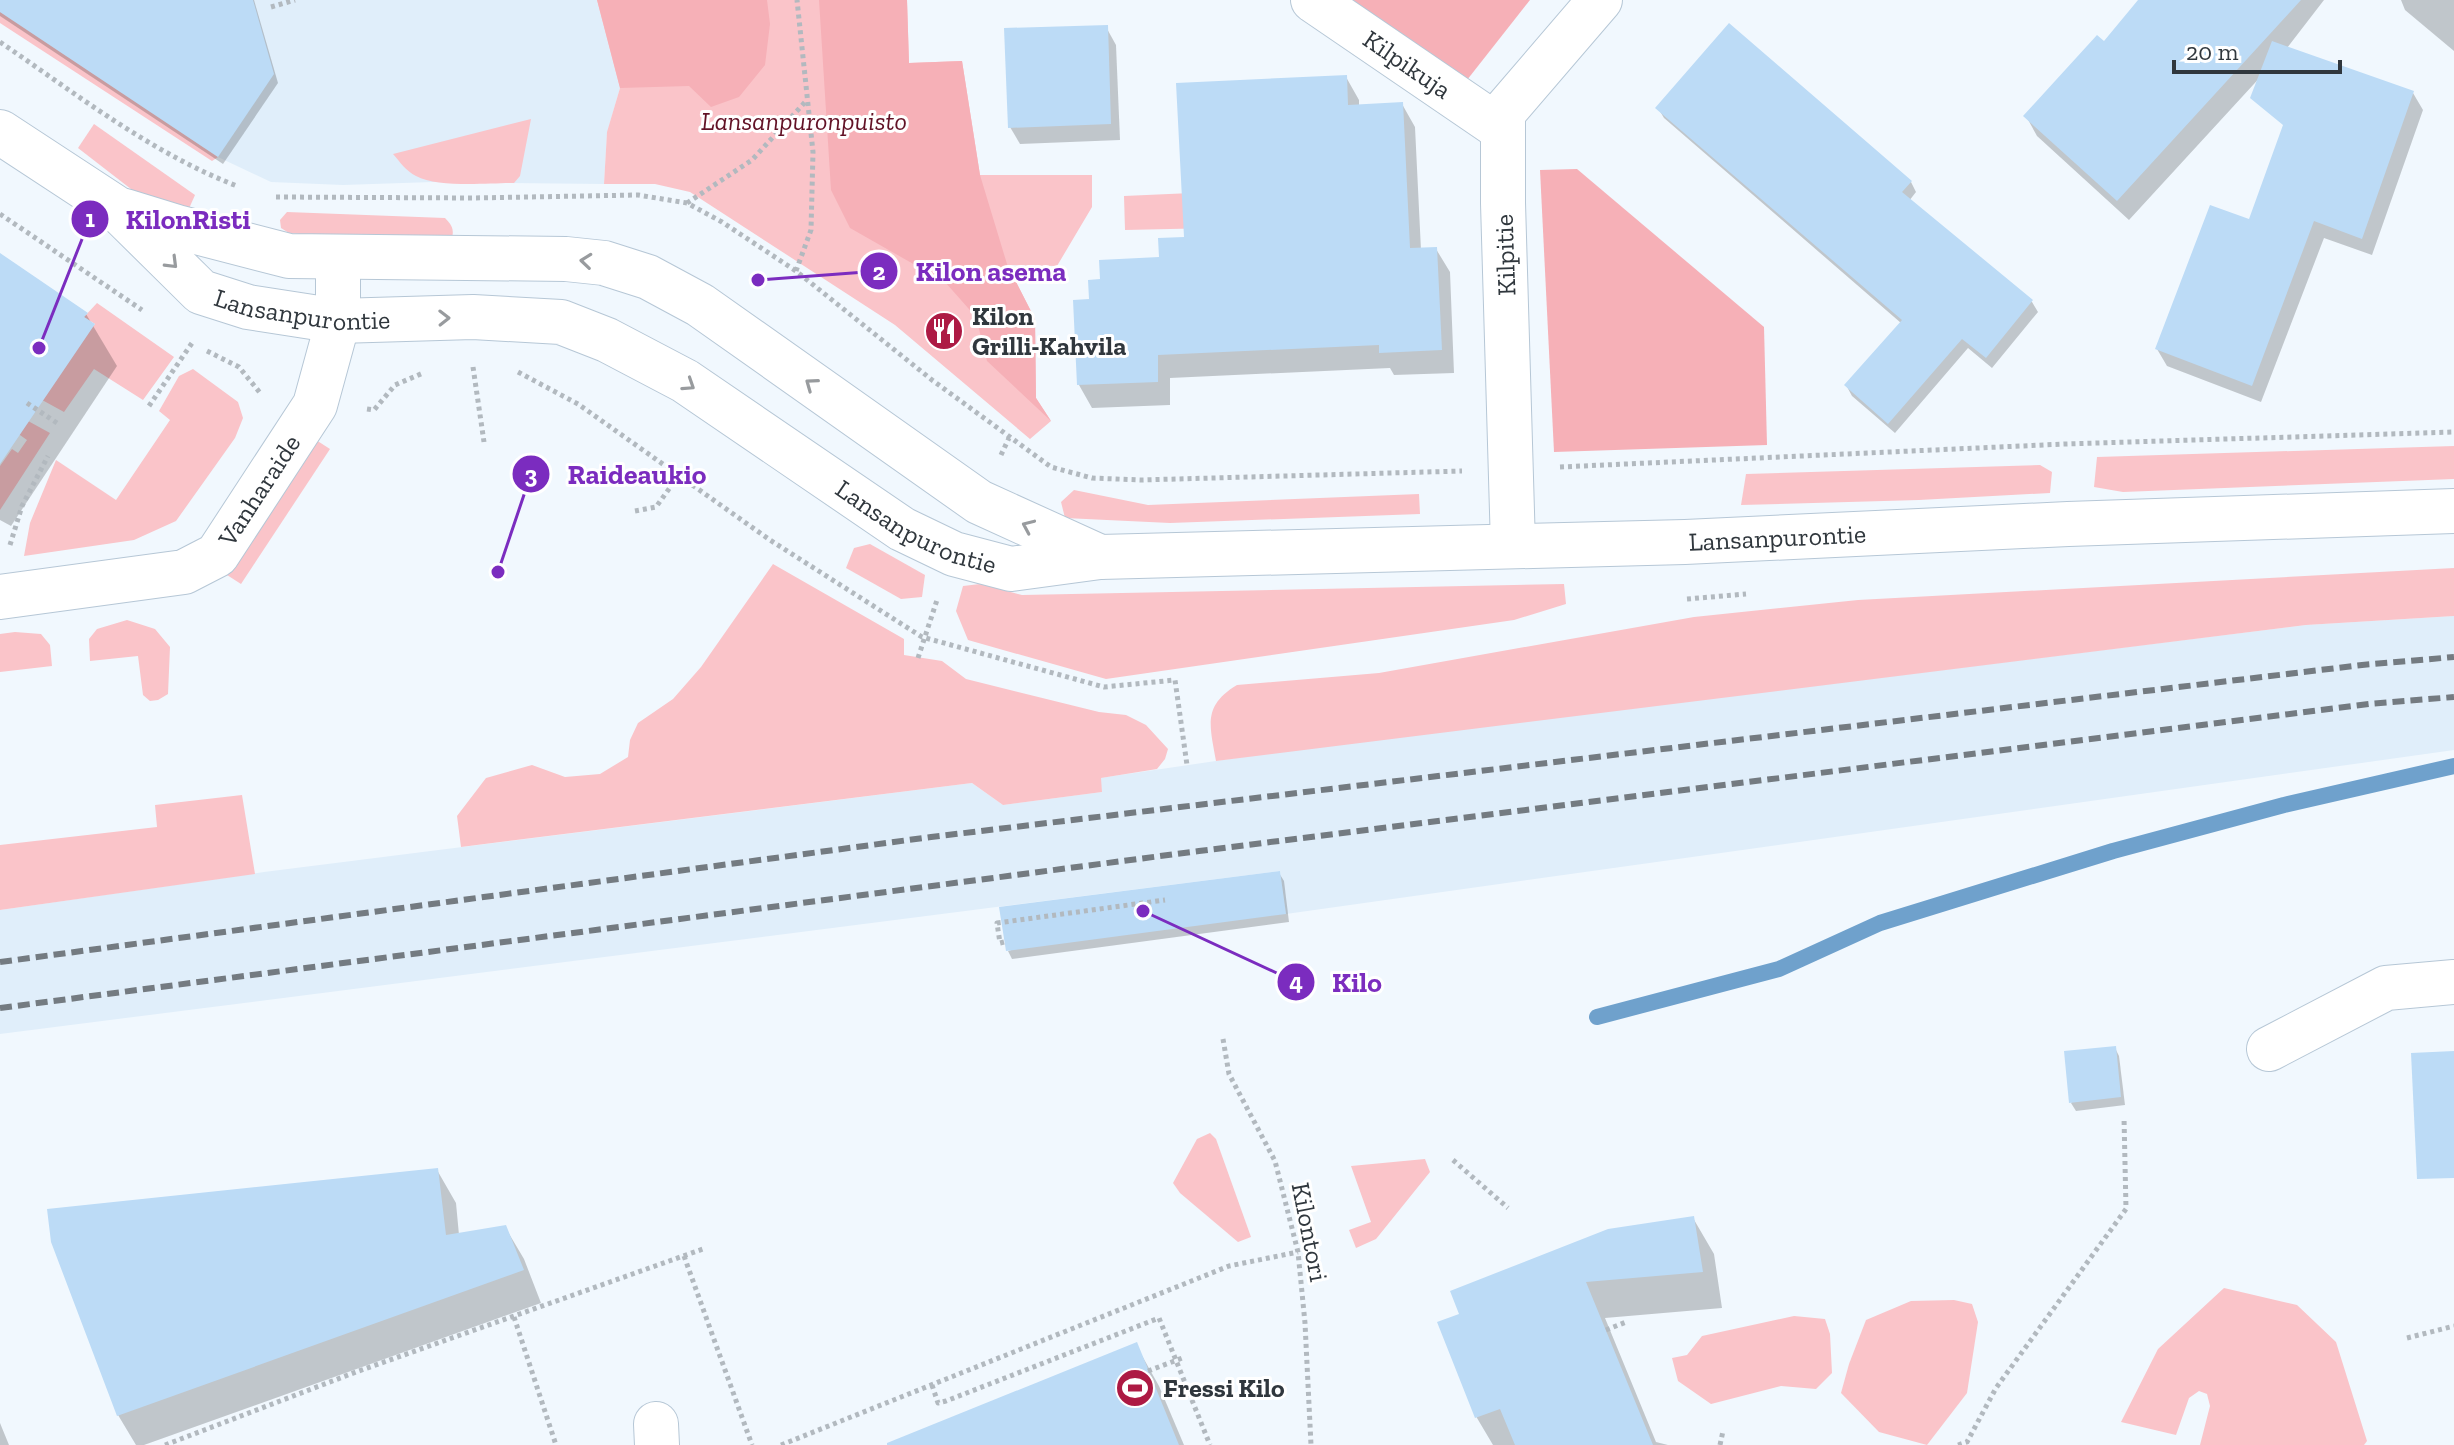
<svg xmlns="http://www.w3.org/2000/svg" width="2454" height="1445" font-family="'Zilla Slab',serif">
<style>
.built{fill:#e0eefa}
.green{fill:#fac4c9}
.forest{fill:#f6b0b7}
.shadow{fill:#0003}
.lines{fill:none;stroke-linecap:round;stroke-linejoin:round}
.stream{stroke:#6fa1cc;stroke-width:16}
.building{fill:#bcdbf6}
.street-casing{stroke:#b6c7d6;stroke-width:46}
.secondary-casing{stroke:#b6c7d6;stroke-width:46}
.path{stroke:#b2b9bf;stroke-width:5;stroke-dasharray:4 4;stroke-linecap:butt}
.street{stroke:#fff;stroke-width:44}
.secondary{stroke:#fff;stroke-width:44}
.rail{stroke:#747b81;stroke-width:6;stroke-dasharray:12 6;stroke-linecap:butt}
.oneway{stroke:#989b9e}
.labels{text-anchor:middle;stroke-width:6;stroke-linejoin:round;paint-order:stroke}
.street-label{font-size:26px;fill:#30373d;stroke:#fff}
.park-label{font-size:26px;font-style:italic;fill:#621226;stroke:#fff}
.poi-label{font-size:26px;font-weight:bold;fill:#30373d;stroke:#fff;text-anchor:start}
.leader{fill:none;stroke:#7b2cbf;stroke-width:3}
.callout-dot{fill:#7b2cbf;stroke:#fff;stroke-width:3}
.mark-label{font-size:24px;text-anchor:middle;font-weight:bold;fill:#fff}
.callout-label{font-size:28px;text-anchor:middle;font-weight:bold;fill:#7b2cbf;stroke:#fff;stroke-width:6;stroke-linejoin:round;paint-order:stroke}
</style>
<rect width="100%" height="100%" fill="#f1f8fe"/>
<g class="built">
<path d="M0,0H597L620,88L607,133L604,184L433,182L343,185L271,182L218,157L0,12Z"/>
<path d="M2454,616V750L1286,914L1280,871L0,1034V910L264,872L972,783L1003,805L1102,792L1100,778L1277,752L2306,625Z"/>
</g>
<g class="green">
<path d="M597,0H907L909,63L962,61L980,175H1092V207L1057,266L1007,265L1035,319L1036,398L1051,421L1030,439L895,325L690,192L655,184H604L607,132L620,88Z"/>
<path d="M0,12L2,13L218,157L212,161L0,23Z"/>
<path d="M531,119L520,176L514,183C488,183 438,188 416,176C406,171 400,162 393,154Z"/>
<path d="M94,124L195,195L187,213L140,196L78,148Z"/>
<path d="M1214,192L1215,228L1125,230L1124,196Z"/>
<path d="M287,212L445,218C454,227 454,231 451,242H385L289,233L281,228L280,220Z"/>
<path d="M97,303L174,357L143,400L94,369L64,412L33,395L95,324L84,317Z"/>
<path d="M193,369L238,402L243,418L235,438L176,521L134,540L24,556L30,523L56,460L116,500L170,420L159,411L179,376Z"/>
<path d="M19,416L50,433L0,510V466L12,449L18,453L27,440L10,428Z"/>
<path d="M316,440L330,449L241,584L227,575Z"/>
<path d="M2454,446V479L2123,492L2094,487L2097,457Z"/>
<path d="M2040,465L2052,472L2050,493L1919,500L1741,505L1746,474Z"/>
<path d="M1074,490L1148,505L1419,494L1420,514L1170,523L1065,518L1061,502Z"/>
<path d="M870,544L925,575L922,597L901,599L846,568L854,548Z"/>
<path d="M773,564L904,639V655L942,661L966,679L1099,712L1126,715L1146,725L1168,749L1165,759L1157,769L1101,778L1102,792L1003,805L972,783L461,847L457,816L486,778L532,765L565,777L600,774L628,757L630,740L638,723L673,699L701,667Z"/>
<path d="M2454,568V616L2306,625L1216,761C1210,726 1202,706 1237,685L1379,673L1694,617L1858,600Z"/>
<path d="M980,584L1022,595L1564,584L1566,604L1514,620L1106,679L968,640L956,611L963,586Z"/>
<path d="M127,620L155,629L170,647L168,694L158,700L150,701L143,695L138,656L90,661L89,639L97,629Z"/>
<path d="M15,632L41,634L50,645L52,666L0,672V634Z"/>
<path d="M242,795L255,874L0,910V845L157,827L155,805Z"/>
<path d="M1210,1133L1216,1139L1251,1237L1238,1242L1180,1193L1173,1183L1197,1139Z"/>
<path d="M1425,1159L1430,1172L1376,1239L1356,1248L1349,1230L1371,1222L1351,1166Z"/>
<path d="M2224,1288L2297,1305L2336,1342L2367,1441L2364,1445H2200L2210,1406L2207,1394L2199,1391L2189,1398L2176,1435L2121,1422L2158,1349Z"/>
<path d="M1954,1300L1972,1304L1978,1322L1967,1393L1927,1445L1879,1432L1841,1393L1849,1364L1866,1320L1911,1301Z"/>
<path d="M1794,1316L1825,1319L1830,1334L1832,1373L1816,1389L1781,1386L1711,1404L1678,1381L1672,1358L1687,1355L1702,1336Z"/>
</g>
<g class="forest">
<path d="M597,0H767L770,24L765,65L739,97L711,107L689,86L620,88Z"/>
<path d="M819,0H907L909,63L962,61L980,175L1007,264L1035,319L1036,398L1051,421L987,361L976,317L945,282L850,228L831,190Z"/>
<path d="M1340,0H1530L1467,80Z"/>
<path d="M1577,169L1764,327L1767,445L1554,452L1540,170Z"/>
</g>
<g class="shadow">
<path d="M0,0H254L278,83L223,164L0,16Z"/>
<path d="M2140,0H2324L2287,48L2129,220L2037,136L2026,116L2104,44Z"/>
<path d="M2401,0H2454V51L2405,10Z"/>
<path d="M1106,27L1116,45L1120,140L1020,144L1010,127Z"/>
<path d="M1346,77L1359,100V107L1402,104L1415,127L1421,250L1436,249L1450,272L1454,373L1394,375L1390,368L1170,378V405L1092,408L1079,385L1091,300L1102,281L1161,259L1186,238Z"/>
<path d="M2413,93L2423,110L2372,255L2324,238L2261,402L2167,366L2157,349L2250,222Z"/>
<path d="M1658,108L1911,182L1916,192L1909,201L2032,302L2038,312L1992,368L1968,348L1895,433L1852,396L1846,385L1901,323L1664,118Z"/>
<path d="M0,260L86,314L117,366L11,526L0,520Z"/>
<path d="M1279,873L1284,881L1289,922L1012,959L1008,951Z"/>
<path d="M2115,1048L2119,1056L2125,1105L2076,1111L2071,1103Z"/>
<path d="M437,1170L456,1203L459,1235L505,1227L524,1259L541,1303L144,1445H136L118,1415Z"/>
<path d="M1693,1218L1714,1254L1722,1308L1605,1318L1656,1442L1668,1445H1493L1477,1418L1440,1323Z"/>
<path d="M1136,1345L1159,1386L1184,1445H944Z"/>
<path d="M0,1423L9,1445H0Z"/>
</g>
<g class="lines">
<path class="stream" d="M1597,1017L1779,969L1880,923L2113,851L2284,805L2454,766"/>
</g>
<g class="building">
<path d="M0,0H253L274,74L218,157L0,12Z"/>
<path d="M2138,0H2301L2117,201L2023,116L2097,35L2104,41Z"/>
<path d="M1729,23L1912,181L1902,192L2033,300L1986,358L1962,339L1888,424L1844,385L1902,320L1655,108Z"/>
<path d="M1108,25L1111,124L1008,128L1004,28Z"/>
<path d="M2272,41L2414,91L2362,239L2314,221L2252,386L2155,349L2210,205L2249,219L2283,125L2250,98Z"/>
<path d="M1347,75L1348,105L1403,102L1410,248L1437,247L1442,350L1379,353V345L1158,355V382L1077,385L1073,300L1089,299L1088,280L1100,279L1099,260L1159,257L1158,238L1184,237L1176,83Z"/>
<path d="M0,253L88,313L84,317L95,324L0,464Z"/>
<path d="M1280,871L1286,914L1006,951L999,907Z"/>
<path d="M2116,1046L2121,1097L2069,1103L2064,1051Z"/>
<path d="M2454,1051V1178L2417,1179L2411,1053Z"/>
<path d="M438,1168L446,1235L506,1225L524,1270L117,1416L51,1242L47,1209Z"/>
<path d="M1694,1216L1703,1272L1586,1282L1653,1445H1515L1500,1409L1475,1418L1437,1322L1459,1314L1450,1291L1608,1229Z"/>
<path d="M1137,1342L1179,1445H887V1443Z"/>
</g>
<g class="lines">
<g class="street-casing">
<g id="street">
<path id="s1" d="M1313,0L1502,129"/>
<path d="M1513,546L1503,203V113L1600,0"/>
<path id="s2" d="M0,597L184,572L217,555L315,405L338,321V258"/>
<path d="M2269,1049L2386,988L2454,982"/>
<path d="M656,1424L657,1445"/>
</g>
</g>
<g class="secondary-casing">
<g id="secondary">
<path id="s3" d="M0,132L116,208L201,292L248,307L338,321L473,317L561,322L607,340L685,381L902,529L954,554L1011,569L1100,557L1685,542L2068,524L2454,511"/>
<path d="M125,211L177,227L289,256L566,259L604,263L648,277L700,305L979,502L1100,557"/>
</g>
</g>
<g class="path">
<path d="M271,7L295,0"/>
<path d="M0,42C75,93 151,153 237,186"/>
<path d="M276,197L473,198L638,195L687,203L722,222L796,271L932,380L1051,467L1092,478L1141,480L1462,471"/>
<path d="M687,203L752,160L807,100"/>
<path d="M0,214L142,310"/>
<path d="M796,271L811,230L813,152L797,0"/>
<path d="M207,351L239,367L261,394"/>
<path d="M473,367L484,442"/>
<path d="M518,372L578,404L770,540L922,637L1104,687L1175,680L1187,765"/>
<path d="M27,403L57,423"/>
<path d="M149,406L192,343"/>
<path d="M367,409L374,410L395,385L423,373"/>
<path d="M1001,455L1009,438"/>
<path d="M1560,467L2065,444L2454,432"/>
<path d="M635,511L656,507L679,475"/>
<path d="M10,545L22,506L48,456"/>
<path d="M1687,599L1746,594"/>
<path d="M918,658L937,600"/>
<path d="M1004,942L1000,943L997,923L1165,900"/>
<path d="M1223,1039L1229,1074L1275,1161L1298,1252L1305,1323L1311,1445"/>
<path d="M1453,1160L1508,1208"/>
<path d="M684,1256L752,1445"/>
<path d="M514,1317L556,1445"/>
<path d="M1606,1330L1626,1322"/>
<path d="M2407,1338L2454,1326"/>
<path d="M1148,1371L1185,1357"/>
<path d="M932,1385L938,1403L946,1401L1159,1318L1210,1445"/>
<path d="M165,1445L356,1372L703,1249"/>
<path d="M781,1445L1229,1266L1298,1252"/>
<path d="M1720,1445L1723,1431"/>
<path d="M1958,1445L1967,1442L1996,1388L2126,1209L2124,1117"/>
</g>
<use href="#street" class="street"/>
<use href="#secondary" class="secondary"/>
<g class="rail">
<path d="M0,962L931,837L2362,665L2454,657"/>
<path d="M0,1008L1199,851L2369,704L2454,697"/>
</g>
</g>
<defs><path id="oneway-chevron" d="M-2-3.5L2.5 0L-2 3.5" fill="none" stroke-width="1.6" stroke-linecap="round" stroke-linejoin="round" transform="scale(2)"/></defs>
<g class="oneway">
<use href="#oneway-chevron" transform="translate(586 261) rotate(-174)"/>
<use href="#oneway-chevron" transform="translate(172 263) rotate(45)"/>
<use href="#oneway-chevron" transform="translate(444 318) rotate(-1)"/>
<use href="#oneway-chevron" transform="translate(811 384) rotate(-144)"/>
<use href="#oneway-chevron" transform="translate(689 385) rotate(33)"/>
<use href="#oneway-chevron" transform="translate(1028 526) rotate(-156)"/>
</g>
<defs>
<g id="restaurant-disc" transform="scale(2)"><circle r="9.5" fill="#ad1a44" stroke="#fff"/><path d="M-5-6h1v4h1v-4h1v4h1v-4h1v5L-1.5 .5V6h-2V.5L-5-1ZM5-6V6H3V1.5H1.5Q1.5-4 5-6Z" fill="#fff"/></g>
<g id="stadium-disc" transform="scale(2)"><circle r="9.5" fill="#ad1a44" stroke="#fff"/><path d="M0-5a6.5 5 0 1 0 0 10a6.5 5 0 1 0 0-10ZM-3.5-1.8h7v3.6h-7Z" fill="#fff"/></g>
</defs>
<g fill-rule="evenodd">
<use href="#restaurant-disc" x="944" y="331"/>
<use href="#stadium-disc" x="1135" y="1388"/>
</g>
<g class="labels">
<g class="street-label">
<text dy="9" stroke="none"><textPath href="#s1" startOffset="114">Kilpikuja</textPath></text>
<text transform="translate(1505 255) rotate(-92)" y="9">Kilpitie</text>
<text dy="9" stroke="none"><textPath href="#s3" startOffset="362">Lansanpurontie</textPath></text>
<text dy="9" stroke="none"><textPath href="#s2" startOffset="300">Vanharaide</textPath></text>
<text dy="9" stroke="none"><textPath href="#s3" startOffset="1034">Lansanpurontie</textPath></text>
<text dy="9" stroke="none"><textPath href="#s3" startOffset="1906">Lansanpurontie</textPath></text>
<text transform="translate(1310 1232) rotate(79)" y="9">Kilontori</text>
</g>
<g class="park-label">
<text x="804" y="130">Lansanpuronpuisto</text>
</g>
<g class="poi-label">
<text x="972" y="325">Kilon<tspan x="972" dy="30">Grilli-Kahvila</tspan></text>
<text x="1163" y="1397">Fressi Kilo</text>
</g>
</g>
<path class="leader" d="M39 348L90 219M758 280L879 271M498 572L531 474M1143 911L1296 982"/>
<g class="callout-dot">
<circle cx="39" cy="348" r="8"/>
<circle cx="758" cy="280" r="8"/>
<circle cx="498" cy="572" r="8"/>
<circle cx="1143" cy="911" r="8"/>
<circle cx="90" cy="219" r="20"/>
<circle cx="879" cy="271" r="20"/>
<circle cx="531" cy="474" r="20"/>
<circle cx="1296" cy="982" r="20"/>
</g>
<g class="mark-label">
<text x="90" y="227">1</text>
<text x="879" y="280">2</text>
<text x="531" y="483">3</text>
<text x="1296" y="990">4</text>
</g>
<g class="callout-label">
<text x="188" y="229">KilonRisti</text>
<text x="991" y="281">Kilon asema</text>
<text x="637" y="484">Raideaukio</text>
<text x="1357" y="992">Kilo</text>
</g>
<path d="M2174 60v12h166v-12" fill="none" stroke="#30373d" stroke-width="4"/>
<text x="2186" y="60" font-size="24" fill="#30373d" stroke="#ffffff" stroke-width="6" paint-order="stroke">20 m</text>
</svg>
